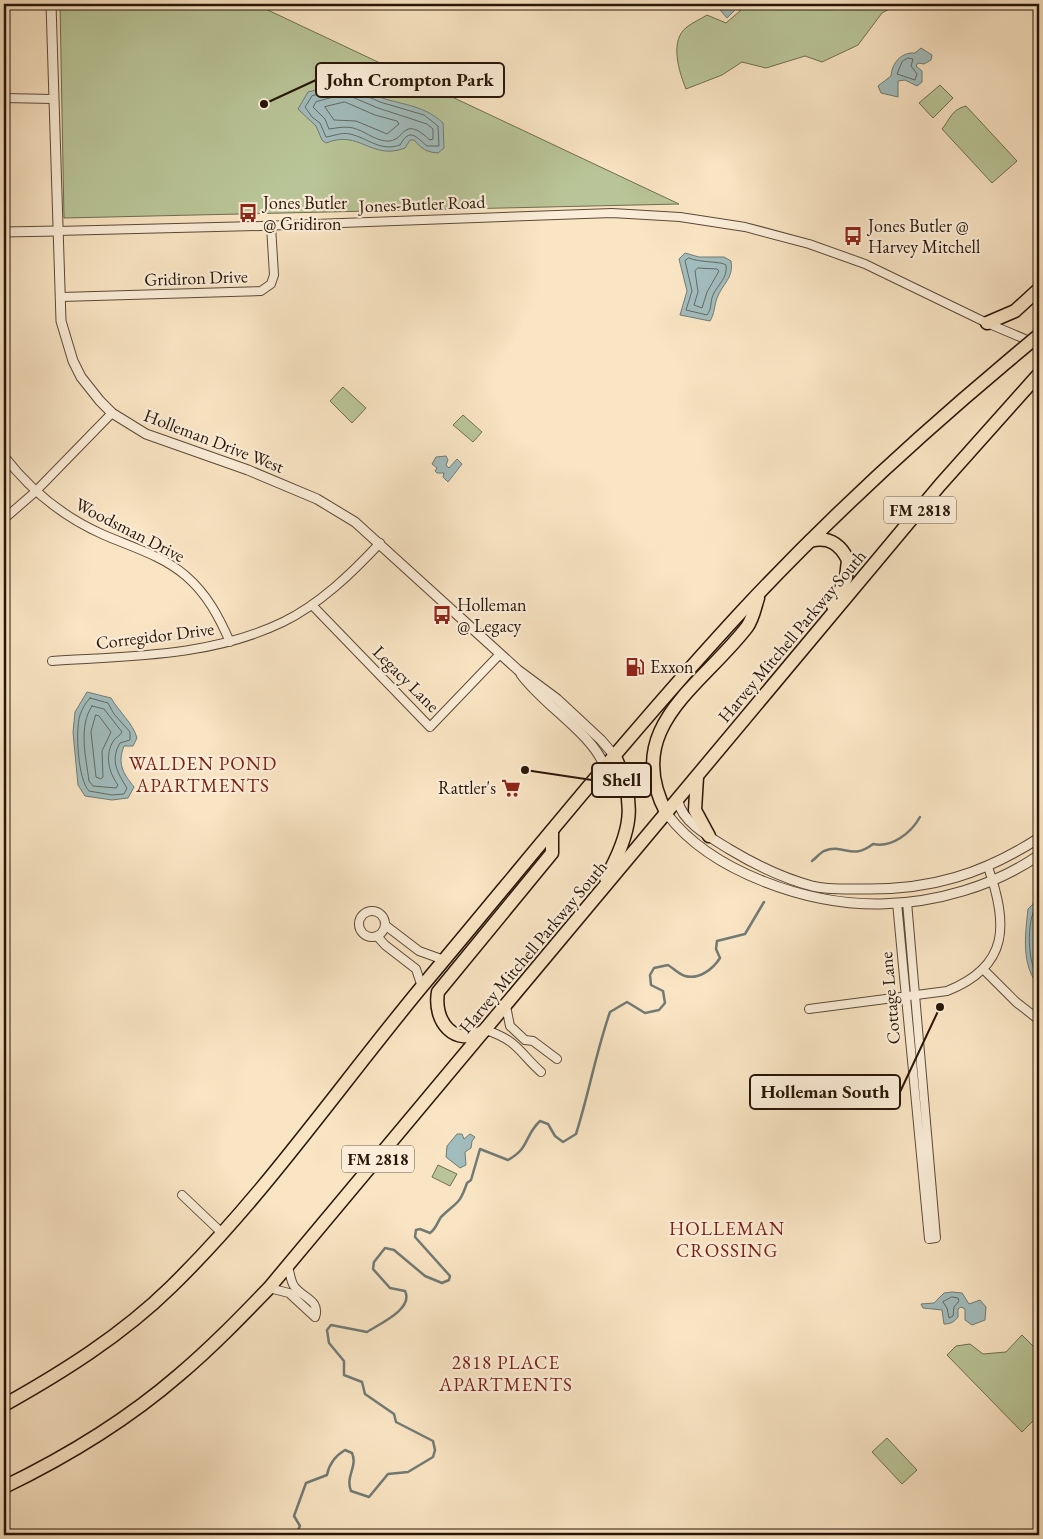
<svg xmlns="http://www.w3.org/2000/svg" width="1043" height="1539" font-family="'EB Garamond',serif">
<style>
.green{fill:#b9c598;stroke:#706e50}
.water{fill:#a1bcbc;stroke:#717a74}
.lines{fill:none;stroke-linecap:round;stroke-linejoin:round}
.shore{stroke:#646962;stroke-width:1}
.stream{stroke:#717a74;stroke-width:2.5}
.minor-casing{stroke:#5c4a37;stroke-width:10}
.tertiary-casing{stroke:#5c4a37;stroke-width:11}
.trunk-casing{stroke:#281608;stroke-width:15}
.minor{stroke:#fbedd8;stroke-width:8}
.tertiary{stroke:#fbedd8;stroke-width:9}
.trunk{stroke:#f9e4c3;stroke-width:12}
.trunk-bridge-casing{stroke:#281608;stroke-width:15;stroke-linecap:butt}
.trunk-bridge{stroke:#f9e4c3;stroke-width:12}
.labels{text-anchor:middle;stroke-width:4.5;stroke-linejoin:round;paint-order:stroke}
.shield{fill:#fbedd8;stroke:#675646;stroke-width:1}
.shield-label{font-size:16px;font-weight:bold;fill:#281608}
.poi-label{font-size:18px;fill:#281608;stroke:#fbedd8;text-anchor:start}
.street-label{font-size:18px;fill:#281608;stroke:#fbedd8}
.neighbourhood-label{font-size:19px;letter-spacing:1px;fill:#7a1f14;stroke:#fbedd8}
.leader{fill:none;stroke:#281608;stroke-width:2}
.callout-dot{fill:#281608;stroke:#fbedd8;stroke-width:2}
.callout{fill:#fbedd8;stroke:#281608;stroke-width:2}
.callout-label{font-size:19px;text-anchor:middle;font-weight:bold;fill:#281608}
</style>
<rect width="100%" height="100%" fill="#f9e4c3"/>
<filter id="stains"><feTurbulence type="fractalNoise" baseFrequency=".004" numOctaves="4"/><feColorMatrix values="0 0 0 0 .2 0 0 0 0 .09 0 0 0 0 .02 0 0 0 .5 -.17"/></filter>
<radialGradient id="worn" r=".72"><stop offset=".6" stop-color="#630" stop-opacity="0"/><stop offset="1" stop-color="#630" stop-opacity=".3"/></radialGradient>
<g class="green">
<path d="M60,4H255L679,204L64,218Z"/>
<path d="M739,4H898L882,13L858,45L822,62L805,56L766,68L742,62L722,75L686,89C679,72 669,40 687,27C693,22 701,19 707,15L726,23L740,11Z"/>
<path d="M940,85L953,98L933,118L919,103Z"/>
<path d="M966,106L1017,161L992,183L942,129C951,118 951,110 966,106Z"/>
<path d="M343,387L366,408L352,423L330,401Z"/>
<path d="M463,415L482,432L473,442L453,425Z"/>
<path d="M438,1165L457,1174L450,1186L432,1177Z"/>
<path d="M1022,1335L1039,1352V1415L1022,1432L947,1355L956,1346L970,1344L983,1354L1006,1352Z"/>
<path d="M887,1438L917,1470L902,1484L872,1452Z"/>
</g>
<g class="water">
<path d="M715,4H736L737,8L727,18Z"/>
<path d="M921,48L932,55L931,60L924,64L918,63L916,66L922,71V82L917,86L905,80L898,81V97L881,93L878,86L891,76C892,63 901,52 915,53Z"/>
<path d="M346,82C358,87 370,93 382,98C404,105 425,106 443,123L444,148L438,153C426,152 422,149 414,140H410L405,148C371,161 360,129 326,143L322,140L316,126L298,109L308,92Z"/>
<path d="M685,253L699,257H724L731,261C734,278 723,283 717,298C714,306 715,313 710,321L680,315L687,291L679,259Z"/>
<path d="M446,456L448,460L446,465L449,468L457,459L462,464L448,482L443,477L444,473H437L435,471L437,468L432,464L436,457Z"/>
<path d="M87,692L111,698C119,712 133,723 137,738L133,746H124C117,764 123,773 134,787L128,798L112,800L85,796L78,785L73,732L75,712Z"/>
<path d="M1039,875V987C1021,964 1025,937 1028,909L1033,904Z"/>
<path d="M457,1134H462L464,1139L470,1134L475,1137L472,1141L471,1148L465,1152L466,1165L460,1168L446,1157L447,1146Z"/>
<path d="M952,1292L962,1293L969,1304L980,1300L986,1307L985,1320L972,1325L965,1320V1309L961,1307L958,1309V1317C954,1322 951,1324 944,1324L942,1310L923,1308L921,1304L934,1303L944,1293Z"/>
</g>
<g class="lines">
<g class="shore">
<path d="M908,58L913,59L911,66L917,74L915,80L897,74L902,62Z"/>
<path d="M346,87L380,102L424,115L438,126L439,146H427C416,137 410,127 400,145C380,152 368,138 350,134C341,132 334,136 326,137L320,123L312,117L305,107L312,96Z"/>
<path d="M345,94L378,108L427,124L433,129V139L430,140C401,113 406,143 386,141C374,140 365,131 353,128C345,126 337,128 329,129L325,119L313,107L316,102Z"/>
<path d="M345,102L375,115L397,121L399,124L387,134L356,121L334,120L325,107Z"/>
<path d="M689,258C700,263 721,261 726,265C728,278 718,284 713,295C710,302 712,309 707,315L686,310L692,291L685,261Z"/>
<path d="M698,268L717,269L719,271L707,292L702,308L694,305L698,292L695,271Z"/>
<path d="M90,698L108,703L114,714L130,732V740L120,743C110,760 117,772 127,788L124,794L112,795L89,791C78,780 75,731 80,715C82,709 86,702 90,698Z"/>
<path d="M92,706L104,709L122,732C120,736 116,737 114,740C104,755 109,773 118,785L116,788L93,786L89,781C86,757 78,727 92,706Z"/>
<path d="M96,715L99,716L111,732L102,751L103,777L101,779L96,777L91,732Z"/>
<path d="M1039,894C1038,902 1035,906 1033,913C1027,929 1028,966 1039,979"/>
<path d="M1039,914L1037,957L1039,965"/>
<path d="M952,1297L958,1298L959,1301L954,1307L953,1316L949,1318L947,1308L943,1302Z"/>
</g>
<g class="stream">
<path d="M812,861C816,858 820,853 824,851C844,843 851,861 873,844C892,848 911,833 920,817"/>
<path d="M295,1535L300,1526L294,1516L306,1483L327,1475C329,1464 335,1456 345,1450L352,1453C358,1467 345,1476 351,1491L369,1497L388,1474L408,1472L433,1457L435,1450L433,1441L396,1422L394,1414L365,1394L362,1382L344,1375V1361L329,1343L327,1330L331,1325L367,1332C379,1324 414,1309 405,1291L390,1288L373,1269L374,1262L385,1248L394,1250L425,1276L442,1283L449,1280L450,1276L415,1237L416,1230L420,1229L430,1233C436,1229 437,1223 441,1217C457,1201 459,1206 467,1183L471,1180L480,1149L508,1160C530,1148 524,1136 540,1121L548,1124L555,1136L563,1142L576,1134C589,1093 596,1052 610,1012L627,1002L645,1013L659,1010L665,1003L663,991L651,985L650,975L654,968L668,965C673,968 680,975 685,976C699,980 713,969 720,958L716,949L717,941L745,934L764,902"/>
</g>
<g class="minor-casing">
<g id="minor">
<path d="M4,98L53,99"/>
<path d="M57,231L261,226L612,213L680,217L745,227L809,244L865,264L987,323L1039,345"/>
<path d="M61,297L261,291L271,284L274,275L271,226"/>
<path d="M4,456C31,491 63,517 104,535C132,547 163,556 186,576C207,594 219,617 230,642"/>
<path d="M4,519L35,492L112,413"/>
<path d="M312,605L430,727L500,654"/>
<path d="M52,661C129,656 211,657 283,622C320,604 352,573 380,543"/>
<path d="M897,903L929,1239L936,1238L907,902"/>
<circle cx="372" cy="924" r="13"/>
<path d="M385,925L419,951L444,960"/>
<path d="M377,936L385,945L416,969L422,987"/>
<path d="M984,970L1016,1002L1039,1020"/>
<path d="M506,1006L510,1026L525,1040L533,1041L557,1059"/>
<path d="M809,1009L947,991C1010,966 1008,924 988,867"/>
<path d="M486,1030C518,1041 518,1051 541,1072"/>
<path d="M182,1195L223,1234"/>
<path d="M269,1288L289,1293L315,1317C321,1300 302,1298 294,1286C291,1282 290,1273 288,1267"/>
</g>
</g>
<g class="tertiary-casing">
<g id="tertiary">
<path d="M51,4L61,321L73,361L81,377L100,401L112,413L146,434L248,470L317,499L355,522L518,670L557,699L601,740L614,755"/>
<path d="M4,232L57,231"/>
<path d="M521,674C544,706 591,732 605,767"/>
<path d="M678,801C682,822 711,838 729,849C754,864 782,878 812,886C828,890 847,889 864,889C931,890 983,874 1039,838"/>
<path d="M667,814C712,873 809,905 881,904C935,903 995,886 1039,855"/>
</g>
</g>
<g class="trunk-casing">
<g id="trunk">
<path d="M987,323L1015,311L1039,289"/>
<path d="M810,541C829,536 840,544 848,560L846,578L833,606"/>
<path d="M697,777L695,810L709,836"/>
<path d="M667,814C620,728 702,686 747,627C753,619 755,607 758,598"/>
<path d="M606,878C631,833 638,803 614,755"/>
<path d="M484,1031C454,1048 433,1021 438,992L552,853V831"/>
<path d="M4,1405C63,1372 122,1335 171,1287C265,1195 340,1085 424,984C529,859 631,731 742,611C825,522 915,439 1008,361"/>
<path d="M4,1487C66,1457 127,1420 179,1375C211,1348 240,1318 269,1288L940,485L1039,374"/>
</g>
</g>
<use href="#minor" class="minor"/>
<use href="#tertiary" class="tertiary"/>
<use href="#trunk" class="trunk"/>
<g class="trunk-bridge-casing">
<path id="trunk-bridge" d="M1008,361L1039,335"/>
</g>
<use href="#trunk-bridge" class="trunk-bridge"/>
</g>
<defs>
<g id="bus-bare" transform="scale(1.5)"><path d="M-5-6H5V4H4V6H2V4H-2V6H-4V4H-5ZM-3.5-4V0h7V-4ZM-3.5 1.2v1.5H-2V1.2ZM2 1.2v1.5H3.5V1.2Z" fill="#8f2418" stroke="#fbedd8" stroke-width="2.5" paint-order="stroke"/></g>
<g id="fuel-bare" transform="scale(1.5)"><path d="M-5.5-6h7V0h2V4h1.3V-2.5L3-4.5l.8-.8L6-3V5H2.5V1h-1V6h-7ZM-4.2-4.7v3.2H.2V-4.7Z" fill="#8f2418" stroke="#fbedd8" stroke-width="2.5" paint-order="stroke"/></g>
<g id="supermarket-bare" transform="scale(1.5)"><path d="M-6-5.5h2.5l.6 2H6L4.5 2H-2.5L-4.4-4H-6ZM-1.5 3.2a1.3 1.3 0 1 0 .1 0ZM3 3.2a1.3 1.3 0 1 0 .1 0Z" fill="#8f2418" stroke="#fbedd8" stroke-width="2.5" paint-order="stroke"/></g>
</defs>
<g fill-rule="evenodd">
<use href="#bus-bare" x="248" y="213"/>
<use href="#bus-bare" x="853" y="236"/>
<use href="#bus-bare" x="442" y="615"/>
<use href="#fuel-bare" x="635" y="667"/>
<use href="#supermarket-bare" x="511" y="788"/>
</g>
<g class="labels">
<g class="shield">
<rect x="884" y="496.5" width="72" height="27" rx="4"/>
<rect x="342" y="1145.5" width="72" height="27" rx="4"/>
</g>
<g class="shield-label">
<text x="920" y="516">FM 2818</text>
<text x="378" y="1165">FM 2818</text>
</g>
<g class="poi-label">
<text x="263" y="209">Jones Butler<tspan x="263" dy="21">@ Gridiron</tspan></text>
<text x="868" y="232">Jones Butler @<tspan x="868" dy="21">Harvey Mitchell</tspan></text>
<text x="457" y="611">Holleman<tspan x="457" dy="21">@ Legacy</tspan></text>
<text x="650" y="673">Exxon</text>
<text x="496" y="794" text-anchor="end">Rattler's</text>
</g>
<g class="street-label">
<text transform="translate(422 204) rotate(-2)" y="6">Jones-Butler Road</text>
<text transform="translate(196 278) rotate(-2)" y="6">Gridiron Drive</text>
<text transform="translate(214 441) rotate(21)" y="6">Holleman Drive West</text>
<text transform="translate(130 530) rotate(27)" y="6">Woodsman Drive</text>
<text transform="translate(155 636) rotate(-7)" y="6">Corregidor Drive</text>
<text transform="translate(792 636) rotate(-50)" y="6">Harvey Mitchell Parkway South</text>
<text transform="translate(406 679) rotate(45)" y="6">Legacy Lane</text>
<text transform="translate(533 947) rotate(-50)" y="6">Harvey Mitchell Parkway South</text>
<text transform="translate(890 998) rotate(-95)" y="6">Cottage Lane</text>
</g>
<g class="neighbourhood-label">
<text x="203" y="770">WALDEN POND<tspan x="203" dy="22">APARTMENTS</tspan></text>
<text x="727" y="1235">HOLLEMAN<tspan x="727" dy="22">CROSSING</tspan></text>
<text x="506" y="1369">2818 PLACE<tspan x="506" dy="22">APARTMENTS</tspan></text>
</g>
</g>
<path class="leader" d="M264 104L316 80M525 770L592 780M940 1007L900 1092"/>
<g class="callout-dot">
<circle cx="264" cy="104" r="5"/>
<circle cx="525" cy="770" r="5"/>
<circle cx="940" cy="1007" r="5"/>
</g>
<g class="callout">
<rect x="316" y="63" width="188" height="34" rx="5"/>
<rect x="592" y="763" width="59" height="34" rx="5"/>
<rect x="750" y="1075" width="150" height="34" rx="5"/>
</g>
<g class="callout-label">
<text x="410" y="86">John Crompton Park</text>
<text x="622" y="786">Shell</text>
<text x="825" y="1098">Holleman South</text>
</g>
<rect width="1043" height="1539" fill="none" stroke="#f9e4c3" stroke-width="20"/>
<rect x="5" y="5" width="1033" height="1529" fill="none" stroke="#281608" stroke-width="2.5"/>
<rect x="10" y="10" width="1023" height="1519" fill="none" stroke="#281608"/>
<rect width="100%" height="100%" filter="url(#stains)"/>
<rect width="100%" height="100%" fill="url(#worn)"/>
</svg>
